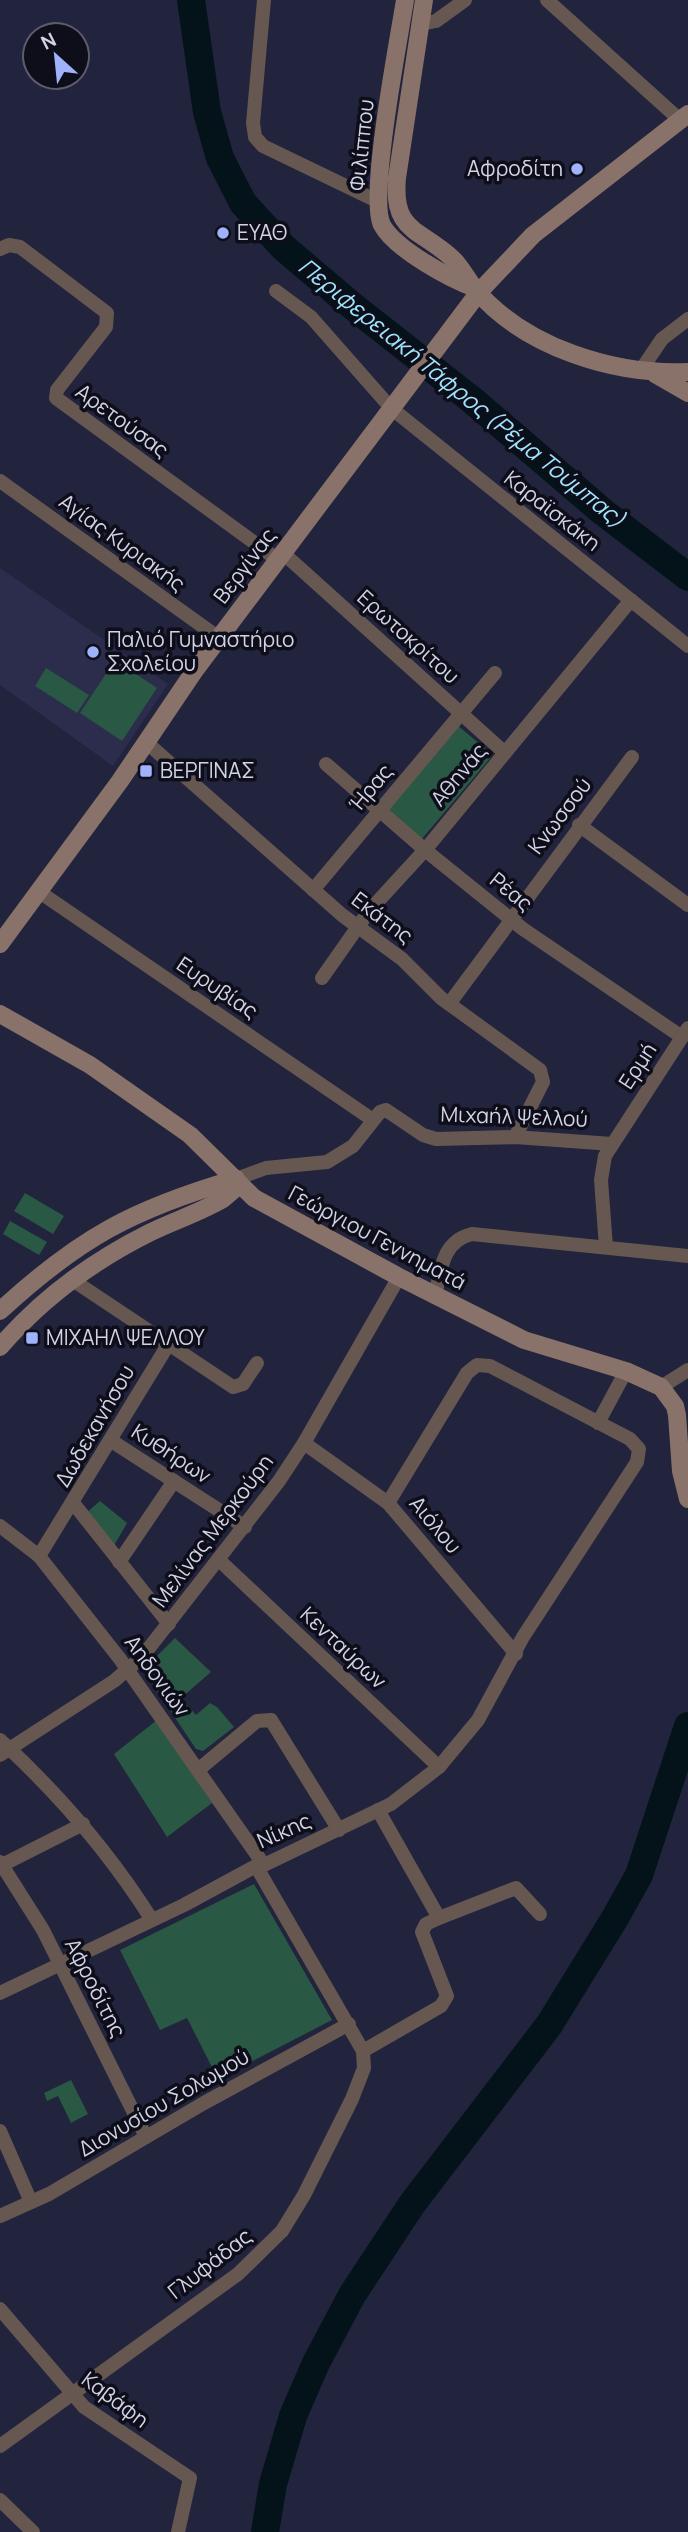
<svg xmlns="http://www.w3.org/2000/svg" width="688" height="2532" font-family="Manrope,sans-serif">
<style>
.built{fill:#2c2c4c}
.green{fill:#295844}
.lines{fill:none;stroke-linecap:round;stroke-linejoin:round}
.stream{stroke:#031319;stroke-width:4.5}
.river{stroke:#031319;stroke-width:28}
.street{stroke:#665751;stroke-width:14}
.secondary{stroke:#897269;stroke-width:18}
.poi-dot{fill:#9fb3fd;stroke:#0d0e19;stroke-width:2.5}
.labels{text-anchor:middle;stroke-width:7;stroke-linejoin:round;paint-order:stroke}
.street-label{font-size:21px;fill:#d2d3e5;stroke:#0d0e19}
.poi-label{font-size:21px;fill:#d2d3e5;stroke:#0d0e19;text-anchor:start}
.water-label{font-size:23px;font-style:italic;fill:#9fe4fd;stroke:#0d0e19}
</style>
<rect width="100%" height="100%" fill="#22233d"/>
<path class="built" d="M0,568L168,684L113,766L0,685Z"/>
<g class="green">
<path d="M115,660L157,688L122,741L80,713Z"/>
<path d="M46,668L89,695L77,713L35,686Z"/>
<path d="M457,725L493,755L421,840L385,811Z"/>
<path d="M25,1193L64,1216L53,1234L14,1211Z"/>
<path d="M10,1221L47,1242L39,1255L3,1234Z"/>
<path d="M100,1501L127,1523L112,1549L85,1514Z"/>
<path d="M175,1638L211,1672L181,1698L196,1715L210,1703L217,1707L234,1727L203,1751L196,1749L143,1670Z"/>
<path d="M157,1720L212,1803L167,1837L114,1754Z"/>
<path d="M254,1884L332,2020L218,2079L187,2018L160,2030L120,1950Z"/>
<path d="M71,2080L88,2114L71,2123L58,2096L47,2101L44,2093Z"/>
</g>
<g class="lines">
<path class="stream" d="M680,1752L688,1759"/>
<g class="river">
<path d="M191,0L207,112L220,158L243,203L283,247L350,304L472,400L603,512L688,577"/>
<path d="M265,2532L273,2484L293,2416L316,2363L352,2295L412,2204L549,2025L615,1918L639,1875L688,1726"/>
</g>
<g class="street">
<path d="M264,0L253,123L255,137L263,146L379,202"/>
<path d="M547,0L680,120"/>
<path d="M421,24L436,21L465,0"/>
<path d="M0,249L9,245L20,247L107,313L106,327L57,390L56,398L278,560"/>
<path d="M276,291L311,317L391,408L688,646"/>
<path d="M641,370L662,339L688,319"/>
<path d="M0,481L219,638"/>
<path d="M283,553L505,753"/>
<path d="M146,742L342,915L402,959L441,998L540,1070L543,1082L515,1137"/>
<path d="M326,764L425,850L523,929L682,1037"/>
<path d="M579,825L688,905"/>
<path d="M313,890L495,673"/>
<path d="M38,891L373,1120"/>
<path d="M322,978L369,911L425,850L631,600"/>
<path d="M449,1004L632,757"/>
<path d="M236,1179L266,1168L327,1162L353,1146L380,1112L386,1110L423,1135L436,1139L515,1137L612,1144"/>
<path d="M606,1247L601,1180L605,1156L688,1028"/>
<path d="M71,1279L233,1387L243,1384L257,1363"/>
<path d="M435,1296C441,1270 442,1241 472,1234L688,1256"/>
<path d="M661,1387L688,1370"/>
<path d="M598,1423L626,1371"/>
<path d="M110,1440L245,1527"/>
<path d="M304,1443L388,1503L516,1654"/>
<path d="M74,1504L169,1624"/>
<path d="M0,1526L39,1556L120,1659L264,1865"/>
<path d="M39,1556L168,1345"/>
<path d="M219,1560L439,1767"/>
<path d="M119,1562L174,1481"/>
<path d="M0,1740C59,1794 109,1852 152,1920"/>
<path d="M0,1755L114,1681L142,1657L279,1481L304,1443L399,1277"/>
<path d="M198,1770L257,1721L271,1720L339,1830"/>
<path d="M0,1862L43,1930L146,2137"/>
<path d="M0,1866L83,1824"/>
<path d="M256,1866L363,2051L441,2006L447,1996L422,1932L426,1924L439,1918L378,1810"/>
<path d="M439,1918L516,1888L540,1914"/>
<path d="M0,1993L184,1905L256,1866L264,1865L391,1804L439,1767L478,1720L523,1637L637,1462L639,1449L630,1439L490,1366L477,1365L467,1373L388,1503"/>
<path d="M0,2131L31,2202"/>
<path d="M0,2216L49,2194L204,2103L349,2024"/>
<path d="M0,2309L84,2407L190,2478L178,2532"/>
<path d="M0,2446L238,2274L282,2231L304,2195L352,2099L364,2068L363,2051"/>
<path d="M0,2500L33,2532"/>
</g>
<g class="secondary">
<path d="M405,0C399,39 368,197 382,225C395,249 450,279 475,288"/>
<path d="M424,0L397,178C392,233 420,228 453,259C462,268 467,279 475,289C525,348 614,375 688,372"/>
<path d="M655,374L688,393"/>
<path d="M0,944L120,781L195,670L479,292L533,235L688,114"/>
<path d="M0,1014L90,1065L190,1135L254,1198L399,1277L524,1340L626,1371L661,1387L675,1406L677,1415L681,1471L688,1499"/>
<path d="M0,1311C79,1238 133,1209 236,1179"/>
<path d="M0,1347C42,1298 91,1262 149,1233C173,1221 199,1213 223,1199L236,1188V1179"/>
</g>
</g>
<g class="poi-dot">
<circle cx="577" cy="169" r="7"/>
<circle cx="223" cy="233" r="7"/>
<circle cx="93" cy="652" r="7"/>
<rect x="139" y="764" width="14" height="14" rx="3.5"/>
<rect x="25" y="1331" width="14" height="14" rx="3.5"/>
</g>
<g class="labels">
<g class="street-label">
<text transform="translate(362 145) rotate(-84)" y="7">Φιλίππου</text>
<text transform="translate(122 421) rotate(36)" y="7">Αρετούσας</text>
<text transform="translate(552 511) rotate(38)" y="7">Καραϊσκάκη</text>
<text transform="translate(122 543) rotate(36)" y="7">Αγίας Κυριακής</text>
<text transform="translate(245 566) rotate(-53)" y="7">Βεργίνας</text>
<text transform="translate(408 637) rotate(42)" y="7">Ερωτοκρίτου</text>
<text transform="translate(459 775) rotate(-50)" y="7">Αθηνάς</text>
<text transform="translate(371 788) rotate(-50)" y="7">Ήρας</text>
<text transform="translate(560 816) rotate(-53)" y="7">Κνωσσού</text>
<text transform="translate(511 892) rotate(39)" y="7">Ρέας</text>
<text transform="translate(382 918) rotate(37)" y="7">Εκάτης</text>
<text transform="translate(217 988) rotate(34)" y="7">Ευρυβίας</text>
<text transform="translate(638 1066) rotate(-57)" y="7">Ερμή</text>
<text transform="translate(514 1117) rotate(2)" y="7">Μιχαήλ Ψελλού</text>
<text transform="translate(377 1238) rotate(28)" y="7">Γεώργιου Γεννηματά</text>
<text transform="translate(95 1426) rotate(-60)" y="7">Δωδεκανήσου</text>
<text transform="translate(171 1454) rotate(33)" y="7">Κυθήρων</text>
<text transform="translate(435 1525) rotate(50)" y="7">Αιόλου</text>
<text transform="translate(213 1531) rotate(-53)" y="7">Μελίνας Μερκούρη</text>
<text transform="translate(343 1648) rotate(43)" y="7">Κενταύρων</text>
<text transform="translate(157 1676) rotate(54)" y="7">Αηδονιών</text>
<text transform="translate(284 1831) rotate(-24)" y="7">Νίκης</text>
<text transform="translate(95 1988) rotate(63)" y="7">Αφροδίτης</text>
<text transform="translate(164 2103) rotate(-30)" y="7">Διονυσίου Σολωμού</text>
<text transform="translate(210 2264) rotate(-38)" y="7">Γλυφάδας</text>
<text transform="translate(115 2400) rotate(37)" y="7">Καβάφη</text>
</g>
<g class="poi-label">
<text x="563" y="176" text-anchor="end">Αφροδίτη</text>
<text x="237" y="240">ΕΥΑΘ</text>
<text x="107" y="647">Παλιό Γυμναστήριο<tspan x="107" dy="24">Σχολείου</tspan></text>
<text x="160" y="778">ΒΕΡΓΙΝΑΣ</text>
<text x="46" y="1345">ΜΙΧΑΗΛ ΨΕΛΛΟΥ</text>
</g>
<g class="water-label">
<text transform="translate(462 393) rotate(39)" y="8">Περιφερειακή Τάφρος (Ρέμα Τούμπας)</text>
</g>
</g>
<g transform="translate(56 56) rotate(333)"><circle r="33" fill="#0d0e19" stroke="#5c5d6b" stroke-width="2"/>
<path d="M0-5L12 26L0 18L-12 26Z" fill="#9fb3fd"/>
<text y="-10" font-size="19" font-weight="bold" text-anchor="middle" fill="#d2d3e5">N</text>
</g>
</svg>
